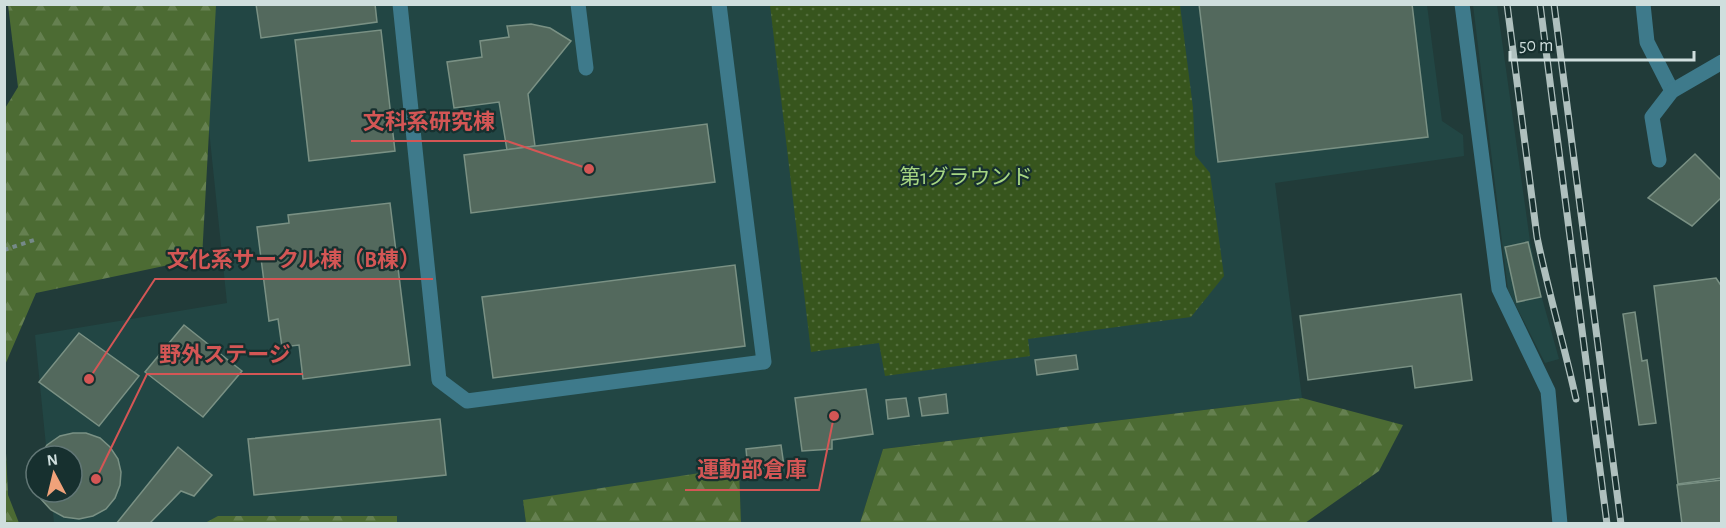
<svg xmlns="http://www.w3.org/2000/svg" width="1726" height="528" font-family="'Alegreya Sans','Noto Sans JP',sans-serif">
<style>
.built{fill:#224644}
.grass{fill:url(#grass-dots)}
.forest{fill:url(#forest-firs)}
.building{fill:#53695d;stroke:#7a9184;stroke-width:1.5}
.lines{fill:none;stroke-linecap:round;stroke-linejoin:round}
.path{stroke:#758988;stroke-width:4;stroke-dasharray:4.5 4.5;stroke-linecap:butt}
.minor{stroke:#3e7a8b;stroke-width:15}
.rail-casing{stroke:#afc0be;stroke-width:7}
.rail{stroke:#17302f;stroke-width:4.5;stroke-dasharray:14;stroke-linecap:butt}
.labels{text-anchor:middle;stroke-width:4.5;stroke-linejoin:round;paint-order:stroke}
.park-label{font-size:21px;fill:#a6d683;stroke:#17302f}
.leader{fill:none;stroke:#d45655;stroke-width:2}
.callout-dot{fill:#d45655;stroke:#17302f;stroke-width:2}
.callout-label{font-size:22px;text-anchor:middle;font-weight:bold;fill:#d45655;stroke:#17302f;stroke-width:4.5;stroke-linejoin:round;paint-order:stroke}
</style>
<defs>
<pattern id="grass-dots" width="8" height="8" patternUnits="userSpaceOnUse" patternTransform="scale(1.5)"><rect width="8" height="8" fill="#37551d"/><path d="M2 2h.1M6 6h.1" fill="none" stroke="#536d3d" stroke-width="1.8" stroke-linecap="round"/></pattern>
<pattern id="forest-firs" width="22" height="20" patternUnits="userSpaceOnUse" patternTransform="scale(1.5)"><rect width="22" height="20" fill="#4c6b33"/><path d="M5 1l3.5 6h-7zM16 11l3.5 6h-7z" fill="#658050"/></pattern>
</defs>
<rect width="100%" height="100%" fill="#213b39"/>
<g class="built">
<path d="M196,5H1427L1442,121L1463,135L1464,156L1275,183L1302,398L883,449L860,523H741L739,467L523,501L526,523H397V516L342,524L54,523L51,492H72V456H47L35,335L227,303Z"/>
<path d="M1473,5H1497L1530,241L1542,298L1559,359L1545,363L1508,290Z"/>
</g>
<path class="grass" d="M770,5H1180L1193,108L1195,155L1210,173L1224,276L1191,317L1028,339L1030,356L885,376L879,343L811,352Z"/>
<g class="forest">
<path d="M8,5H216L202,258L36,293L5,365L4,110L18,87Z"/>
<path d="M1302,398L1403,425L1379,471L1305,523H860L883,449Z"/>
<path d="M5,432L8,495L19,523H5Z"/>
<path d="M739,467L741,523H526L523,500Z"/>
<path d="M218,516H397V524L205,523Z"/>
</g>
<g class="building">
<path d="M256,4H375L377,22L261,38Z"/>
<path d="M1199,4H1412L1428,137L1218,162Z"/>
<path d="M531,24L550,28L571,41L528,94L535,146L507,150L499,102L454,108L447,62L482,57L480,41L509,37L507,26Z"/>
<path d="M381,30L395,151L309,161L295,40Z"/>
<path d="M707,124L715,182L471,213L464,155Z"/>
<path d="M1695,154L1722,181V197L1692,226L1648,198Z"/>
<path d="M390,203L410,365L303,379L299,345L282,347L278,319L269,321L257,227L289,223L288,215Z"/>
<path d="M1528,242L1541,297L1517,302L1505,247Z"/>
<path d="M735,265L745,346L493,378L482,297Z"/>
<path d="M1716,278L1722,287V478L1678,484L1654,286Z"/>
<path d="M1461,294L1472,380L1415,388L1412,366L1308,380L1300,316Z"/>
<path d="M1635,312L1642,361L1647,360L1656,423L1639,425L1623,314Z"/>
<path d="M184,325L242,371L203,417L145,372Z"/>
<path d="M79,333L139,376L99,426L39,382Z"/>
<path d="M1076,355L1078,369L1037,375L1035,360Z"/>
<path d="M866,389L873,434L832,440V449L802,451L795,398Z"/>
<path d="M946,394L948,413L922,416L919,398Z"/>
<path d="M906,398L909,416L888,419L886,400Z"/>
<path d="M440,419L446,475L254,495L248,439Z"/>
<path d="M73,433H86L100,438L110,447L118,459L121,472L120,485L115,498L106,509L93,516L79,519L64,517L51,510L41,499L38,492H72V456H39L47,445L60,436Z"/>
<path d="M781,445L784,466L748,470L746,449Z"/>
<path d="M178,447L212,475L194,496L181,491L149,524H116Z"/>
<path d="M1722,480V524H1682L1677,485Z"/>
</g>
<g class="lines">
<path class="path" d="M4,250L37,239"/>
<g class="minor">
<path d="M400,4L439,380L467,401L764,362L719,4"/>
<path d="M578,4L586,68"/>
<path d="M1462,4L1499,289L1548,391L1560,524"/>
<path d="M1643,4L1647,42L1672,91"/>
<path d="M1659,160L1652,117L1672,91L1722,62"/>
</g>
<g class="rail-casing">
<g id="rail">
<path d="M1507,4L1537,237C1548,291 1564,344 1576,399"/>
<path d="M1540,4L1607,524"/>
<path d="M1554,4L1621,524"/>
</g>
</g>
<use href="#rail" class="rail"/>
</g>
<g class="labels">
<g class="park-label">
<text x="966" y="184">第1グラウンド</text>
</g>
</g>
<path class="leader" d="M589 169L507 141H351M89 379L155 279H433M96 479L147 374H303M834 416L819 490H685"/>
<g class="callout-dot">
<circle cx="589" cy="169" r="6"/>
<circle cx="89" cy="379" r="6"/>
<circle cx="96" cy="479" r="6"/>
<circle cx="834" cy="416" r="6"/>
</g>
<g class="callout-label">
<text x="429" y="129">文科系研究棟</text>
<text x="294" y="267">文化系サークル棟（B棟）</text>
<text x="225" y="362">野外ステージ</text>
<text x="752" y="477">運動部倉庫</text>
</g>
<rect width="1726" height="528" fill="none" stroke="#cfdedd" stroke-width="12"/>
<g transform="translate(54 474) rotate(353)"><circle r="28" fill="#17302f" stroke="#617675" stroke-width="1.5"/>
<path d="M0-4.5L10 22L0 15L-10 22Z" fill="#f0a27a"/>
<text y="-9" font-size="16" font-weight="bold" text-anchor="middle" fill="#cfdedd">N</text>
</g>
<path d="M1510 51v9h184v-9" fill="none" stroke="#cfdedd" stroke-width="3"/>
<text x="1519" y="51" font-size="18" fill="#cfdedd" stroke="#17302f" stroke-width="4.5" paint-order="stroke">50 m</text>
</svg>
